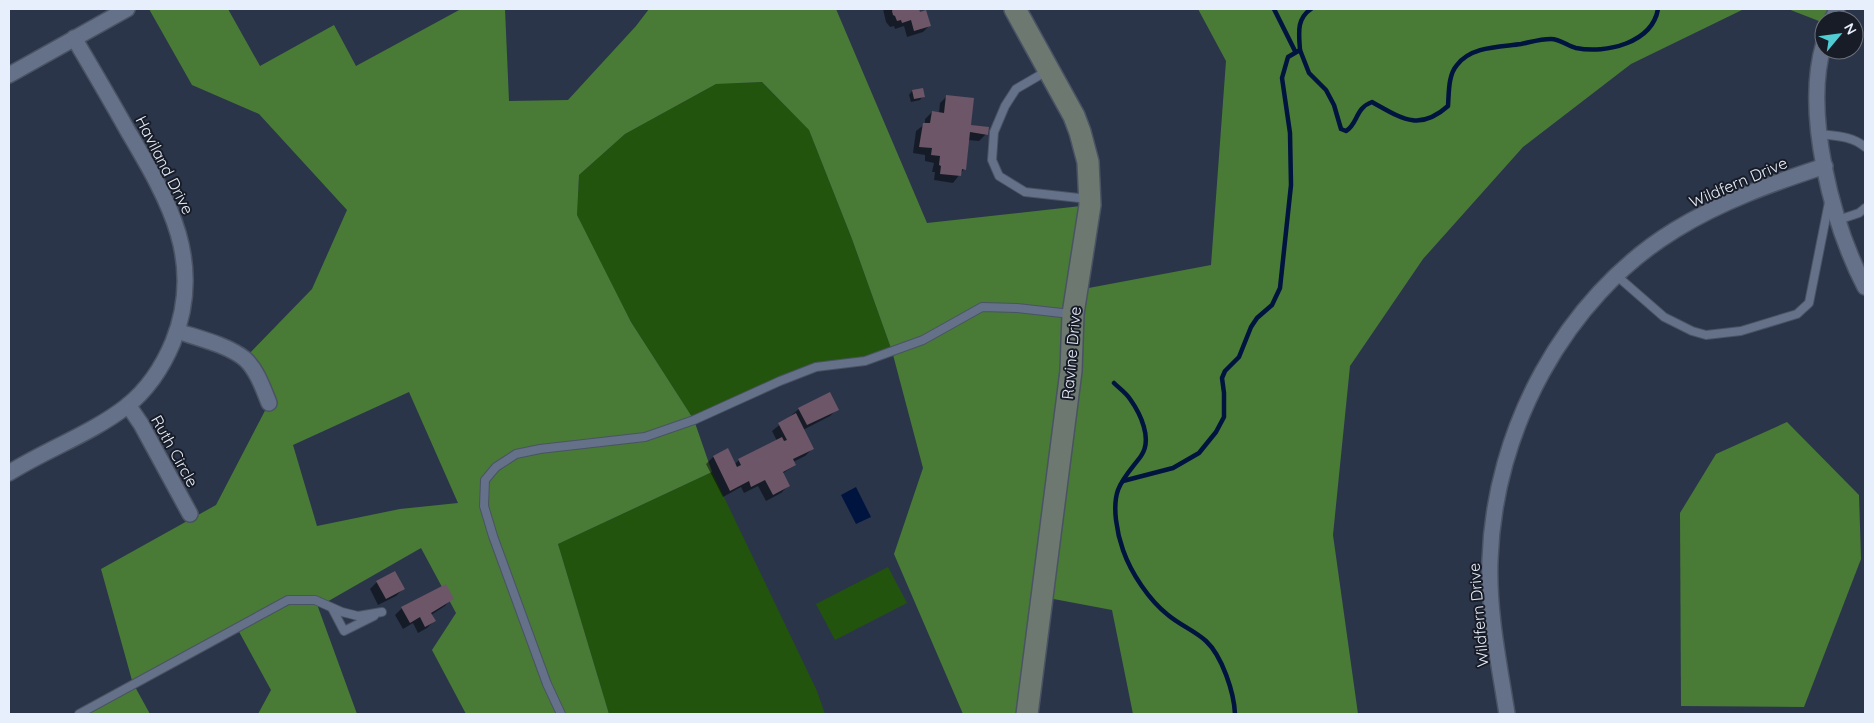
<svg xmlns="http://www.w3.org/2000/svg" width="1874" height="723" font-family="Quicksand,sans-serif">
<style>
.green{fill:#23540d}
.forest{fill:#497b37;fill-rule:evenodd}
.water{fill:#001440}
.shadow{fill:#0007}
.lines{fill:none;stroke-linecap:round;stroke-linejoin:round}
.stream{stroke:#001440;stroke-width:4.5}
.building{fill:#6d5668}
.lane-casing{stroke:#4a5364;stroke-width:10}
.street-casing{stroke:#4a5364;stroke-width:18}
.secondary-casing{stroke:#4a5364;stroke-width:24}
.lane{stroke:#657189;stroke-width:8}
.street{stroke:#657189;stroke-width:15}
.secondary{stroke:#6c7870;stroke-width:21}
.labels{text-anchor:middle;stroke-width:4;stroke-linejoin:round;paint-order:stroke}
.street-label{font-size:16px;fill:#e7eefc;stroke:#181c26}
</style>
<rect width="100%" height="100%" fill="#2a354a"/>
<g class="green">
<path d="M762,82L809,130L852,239L892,351L865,361L816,367L694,420L631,322L577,215L579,175L625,134L716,84Z"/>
<path d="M712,472L817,691L825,714H609L558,544Z"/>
<path d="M888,567L907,603L835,640L816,604Z"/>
</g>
<g class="forest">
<path d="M149,9H228L260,66L334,25L356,66L461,9H505L509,101L568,100L636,26L649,9H836L927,223L1090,205L1078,290L1211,265L1226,61L1198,9H1744L1631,64L1523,147L1423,259L1350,366L1333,535L1358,714H1133L1112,610L1043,597L1027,714H963L894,554L923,468L892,351L852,239L809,130L762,82L716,84L625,134L579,175L577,215L631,322L694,420L712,472L558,544L609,714H466L432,650L456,613L421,548L318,607L357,714H258L271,690L237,628L134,685L150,714H79L133,684L101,569L216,505L269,403L244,359L312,289L347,210L259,114L192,85ZM409,392L458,503L400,509L317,526L293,445Z"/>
<path d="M1788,9H1837L1832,20H1824V23Z"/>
<path d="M1787,422L1859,495L1861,559L1804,707L1681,706L1680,513L1716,454Z"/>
</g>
<path class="water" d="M856,487L871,517L856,524L841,495Z"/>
<g class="shadow">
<path d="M883,9H918L919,14L930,25L923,32L907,37L904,26L895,29L894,26L890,27L886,22Z"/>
<path d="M912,91L923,96L920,100L911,102L909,95Z"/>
<path d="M947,96L970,126L986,134L979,141L968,140L964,169L953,183L934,180L935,172H932L934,163L925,161V155L913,153L916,131L925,124V119L932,112L939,113L940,103Z"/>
<path d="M799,409H837L830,416L803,430L812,449L805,456L793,462L795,465L782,474L788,486L781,493L766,501L758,486L744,493L741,487L723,497L706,464L713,457L735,464L739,460L777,441L772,431Z"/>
<path d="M377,582L403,589L396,596L378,605L370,589Z"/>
<path d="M452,598L445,606L431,615L434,621L427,628L418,633L413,623L403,629L395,615L402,608Z"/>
</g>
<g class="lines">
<g class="stream">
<path d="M1274,9L1295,51"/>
<path d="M1300,50L1309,73L1326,90L1334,105L1341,129L1346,131C1358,124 1355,108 1372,102C1401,118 1419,132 1448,106C1449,93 1448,75 1457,65C1471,46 1500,47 1521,44C1531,42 1540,39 1551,39C1560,39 1568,46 1576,48C1606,54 1652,43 1658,9"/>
<path d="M1114,383C1119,388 1126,393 1130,399C1140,413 1153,439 1141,456C1133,467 1123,477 1118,490C1112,507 1117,533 1123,550C1131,573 1149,600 1168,615C1180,625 1195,631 1206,641C1222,656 1234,692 1235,714"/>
<path d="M1123,481L1173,468L1199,453L1216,432L1224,417V393L1222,378L1225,371L1239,357L1251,327L1257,318L1272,305L1280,288L1291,185L1290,133L1282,78L1288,57L1300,50C1299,34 1296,19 1311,9"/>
</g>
</g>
<g class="building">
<path d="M893,9H919L920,12L926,10L931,26L914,31L911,20L902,23L901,20L897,21L895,16L893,15L892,11Z"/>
<path d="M923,88L925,97L914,99L912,90Z"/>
<path d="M946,95L974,98L971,125L989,127L988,135L970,132L966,170L962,169L961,176L940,174L941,166L939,165L940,156L931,155L932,148L919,147L923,123H930L932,111L944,113Z"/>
<path d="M830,392L839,410L807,425L798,408Z"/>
<path d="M796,413L814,449L793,459L796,465L783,472L790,486L773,495L765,480L751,487L749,481L730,491L713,456L728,448L737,467L741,465L738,459L782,437L784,441L787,440L778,423Z"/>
<path d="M395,571L405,589L386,599L376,581Z"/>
<path d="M446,584L454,599L431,613L436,621L425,627L420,617L410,623L401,607Z"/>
</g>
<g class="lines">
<g class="lane-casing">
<g id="lane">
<path d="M1047,71L1016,89L1005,106L994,132L992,160L999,176L1025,192L1088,199"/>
<path d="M1819,134C1836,136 1852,136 1865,147"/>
<path d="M1838,220L1859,213L1865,208"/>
<path d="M1617,276L1664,317L1692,331L1706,335L1741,331L1797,314L1809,303L1829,202"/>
<path d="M332,608L344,631L374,616"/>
<path d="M79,714L288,600H315L342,612L358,616L382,612"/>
<path d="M561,714L547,684L493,536L484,506L485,480L496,467L516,454L540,449L645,437L694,420L780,381L816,367L865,361L923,340L982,307L1017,308L1071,314"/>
</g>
</g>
<g class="street-casing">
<g id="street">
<path d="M1832,20L1837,9"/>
<path d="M1824,43C1803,113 1832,223 1865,287"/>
<path d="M9,75L127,9"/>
<path d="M177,331C198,338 228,345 245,359C257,370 263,388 269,403"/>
<path d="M128,405L141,424L190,514"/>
<path d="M9,473C47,449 91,434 127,406C147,390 163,366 173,342C205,262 169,201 129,133C111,101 93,70 74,38"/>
<path d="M1507,714C1499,663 1488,612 1490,560C1494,431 1564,298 1675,230C1722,201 1773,183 1825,166"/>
</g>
</g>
<g class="secondary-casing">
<path id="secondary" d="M1015,9L1074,116L1080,132L1088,162L1090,205L1073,314L1071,371L1027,714"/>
</g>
<use href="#lane" class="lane"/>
<use href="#street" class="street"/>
<use href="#secondary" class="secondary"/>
</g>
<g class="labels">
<g class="street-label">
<text transform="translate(165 165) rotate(63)" y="6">Haviland Drive</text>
<text transform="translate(1738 182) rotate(-23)" y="6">Wildfern Drive</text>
<text transform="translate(1071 353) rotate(-85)" y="6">Ravine Drive</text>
<text transform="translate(175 451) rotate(61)" y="6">Ruth Circle</text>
<text transform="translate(1478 615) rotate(-95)" y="6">Wildfern Drive</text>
</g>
</g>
<rect width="1874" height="723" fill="none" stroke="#e7eefc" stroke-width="20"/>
<g transform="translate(1839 35) rotate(61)"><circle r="24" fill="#181c26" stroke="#6b707c"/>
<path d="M0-4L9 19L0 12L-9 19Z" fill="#51ccd3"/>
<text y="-8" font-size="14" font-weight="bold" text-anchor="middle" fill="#e7eefc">N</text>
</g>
</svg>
